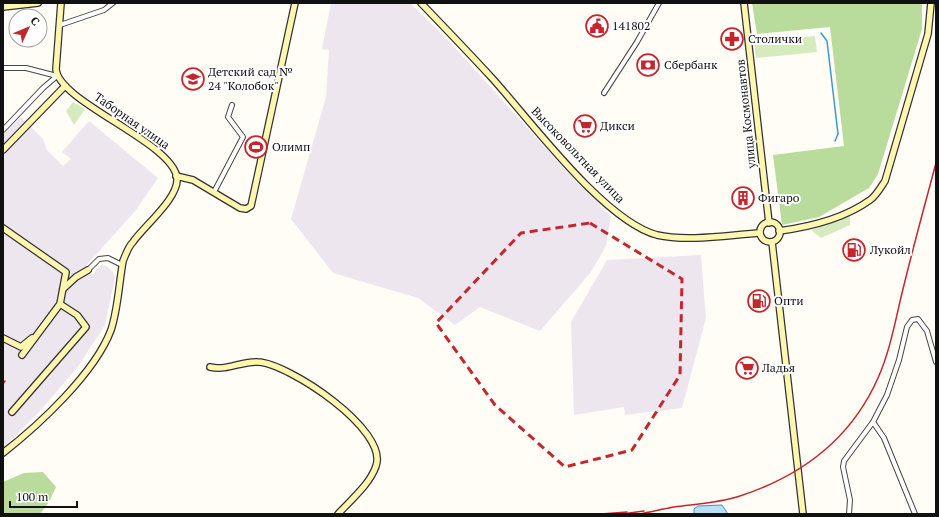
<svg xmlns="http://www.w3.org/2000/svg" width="939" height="517" font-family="'PT Serif',serif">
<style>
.industrial{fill:#eee6ef}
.green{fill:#d5ebbd}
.forest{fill:#b9dc9c}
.water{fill:#b9e0f7;stroke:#3f96cf}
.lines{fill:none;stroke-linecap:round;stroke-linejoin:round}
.stream{stroke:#3f96cf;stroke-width:1.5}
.street-casing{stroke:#444;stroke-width:6}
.secondary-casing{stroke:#333;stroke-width:8}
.street{stroke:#fff;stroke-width:4}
.secondary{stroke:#fff6b0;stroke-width:5.5}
.rail{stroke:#c4262e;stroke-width:1.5}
.marked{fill:none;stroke:#c4262e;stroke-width:3;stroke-dasharray:8 5;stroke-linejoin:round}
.labels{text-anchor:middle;stroke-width:4;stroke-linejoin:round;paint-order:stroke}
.poi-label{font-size:12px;fill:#111;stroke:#fff;text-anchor:start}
.street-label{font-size:12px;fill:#111;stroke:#fff}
</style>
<rect width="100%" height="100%" fill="#fffdf5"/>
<g class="industrial">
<path d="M331,3H410L447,39L572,177L611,216L606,246L591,272L540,331L480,307L455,325L418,298L333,273L291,219L326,97L329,50L322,49Z"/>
<path d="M21,117L43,139L47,150L63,166L71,159L62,152L89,121L158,178L136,210L85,267L92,275L101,265L106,266L113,272L115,278L105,325L77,368L39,412L3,448V135Z"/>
<path d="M701,255L706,318L682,408L625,415L624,407L574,415L571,322L607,260Z"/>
</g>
<g class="green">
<path d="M815,36L817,52L756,58L754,43Z"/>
<path d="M73,102L85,109L74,125L66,111Z"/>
<path d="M850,215V225L821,238L811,230L818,228Z"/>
</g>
<g class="forest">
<path d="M752,3H922V29L878,174L869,188L819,217L782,225L773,155L844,146L830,27L757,34Z"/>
<path d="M43,472L56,487L49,502L40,514H3V482L24,473Z"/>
</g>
<path class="water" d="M722,505L728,514H694V509L698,506Z"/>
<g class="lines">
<path class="stream" d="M821,33L827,41L838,134L835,141"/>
<g class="street-casing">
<g id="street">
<path d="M60,25L104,10L113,3"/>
<path d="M3,68H26L57,76"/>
<path d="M604,93L637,42L659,3"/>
<path d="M3,130L43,88L57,76"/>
<path d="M214,192L243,137L228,117L232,105"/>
<path d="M88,270L99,259L108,258L122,265"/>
<path d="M873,422L884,438L915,514"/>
<path d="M849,514L850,500L843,467L844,461L873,422L887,395L899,360L907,327L912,320L918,319L927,331L936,362"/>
</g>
</g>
<g class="secondary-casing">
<g id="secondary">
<path d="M421,3C445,28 469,53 492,78C530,120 604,221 657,235C687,242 729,235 760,233"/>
<path d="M744,3L769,223"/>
<path d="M3,7L38,3"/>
<path d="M3,150L65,86"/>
<path d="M176,176L193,180L240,208L246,209L251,206L295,3"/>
<circle cx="770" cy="232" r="10"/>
<path d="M3,228L66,272L60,304L22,355"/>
<path d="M779,231C809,227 845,218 870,200C876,196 881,187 885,181L928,34L931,3"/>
<path d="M772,242L803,514"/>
<path d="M63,289L76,277L88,270"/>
<path d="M3,338L21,347L32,338"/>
<path d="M210,367C228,371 241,361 258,362C288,363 389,430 376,466C370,484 351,500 338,514"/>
<path d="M12,412L86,327L77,315L60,304"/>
<path d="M3,453C39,425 95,373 111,330C118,309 119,283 123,261C126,254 128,247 133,242C144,226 179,198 177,178C173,142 58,102 56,69L61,3"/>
</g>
</g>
<use href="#street" class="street"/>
<use href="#secondary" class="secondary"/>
<g class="rail">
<path d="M3,384L5,381"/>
<path d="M601,514L627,512"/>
<path d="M622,514L644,511"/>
<path d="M639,514C651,512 662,509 674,507C696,504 719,503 740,496C801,476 851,439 878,378C891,349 896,316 904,285C914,244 925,204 936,163"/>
</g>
</g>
<path class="marked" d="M590,223L682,279L680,375L632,450L565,467L495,405L436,323L521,233Z"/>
<defs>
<g id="civic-ring" transform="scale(1.15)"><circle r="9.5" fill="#fff" stroke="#c4262e" stroke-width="1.5"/><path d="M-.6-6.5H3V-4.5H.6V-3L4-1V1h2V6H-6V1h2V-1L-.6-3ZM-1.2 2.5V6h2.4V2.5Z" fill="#c4262e"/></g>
<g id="pharmacy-ring" transform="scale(1.15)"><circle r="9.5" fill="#fff" stroke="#c4262e" stroke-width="1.5"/><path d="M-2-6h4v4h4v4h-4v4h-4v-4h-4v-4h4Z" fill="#c4262e"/></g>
<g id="bank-ring" transform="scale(1.15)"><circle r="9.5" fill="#fff" stroke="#c4262e" stroke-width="1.5"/><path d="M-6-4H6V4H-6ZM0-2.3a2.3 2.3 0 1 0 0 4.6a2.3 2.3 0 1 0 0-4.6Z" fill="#c4262e"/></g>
<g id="school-ring" transform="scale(1.15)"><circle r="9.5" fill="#fff" stroke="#c4262e" stroke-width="1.5"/><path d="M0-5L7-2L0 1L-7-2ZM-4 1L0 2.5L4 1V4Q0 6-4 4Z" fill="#c4262e"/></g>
<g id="supermarket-ring" transform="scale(1.15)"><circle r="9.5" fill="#fff" stroke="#c4262e" stroke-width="1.5"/><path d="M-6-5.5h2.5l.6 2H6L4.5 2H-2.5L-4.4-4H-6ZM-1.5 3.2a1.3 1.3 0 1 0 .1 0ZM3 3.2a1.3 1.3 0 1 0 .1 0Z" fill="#c4262e"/></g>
<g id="stadium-ring" transform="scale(1.15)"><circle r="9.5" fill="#fff" stroke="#c4262e" stroke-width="1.5"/><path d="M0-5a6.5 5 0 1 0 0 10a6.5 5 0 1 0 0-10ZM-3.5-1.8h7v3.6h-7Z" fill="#c4262e"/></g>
<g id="building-ring" transform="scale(1.15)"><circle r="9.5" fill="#fff" stroke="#c4262e" stroke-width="1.5"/><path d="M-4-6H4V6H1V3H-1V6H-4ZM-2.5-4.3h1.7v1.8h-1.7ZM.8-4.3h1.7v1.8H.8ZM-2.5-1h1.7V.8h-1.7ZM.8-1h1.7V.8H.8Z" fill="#c4262e"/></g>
<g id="fuel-ring" transform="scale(1.15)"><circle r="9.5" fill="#fff" stroke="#c4262e" stroke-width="1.5"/><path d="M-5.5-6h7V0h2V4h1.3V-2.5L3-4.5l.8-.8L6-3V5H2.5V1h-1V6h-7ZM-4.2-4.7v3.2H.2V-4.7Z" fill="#c4262e"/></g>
</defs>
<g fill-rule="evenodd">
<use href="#civic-ring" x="597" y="26"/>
<use href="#pharmacy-ring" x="732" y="39"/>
<use href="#bank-ring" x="648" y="65"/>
<use href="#school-ring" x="193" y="79"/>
<use href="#supermarket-ring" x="585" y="126"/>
<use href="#stadium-ring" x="256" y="147"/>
<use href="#building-ring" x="743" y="198"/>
<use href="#fuel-ring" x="854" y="250"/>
<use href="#fuel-ring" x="759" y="301"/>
<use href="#supermarket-ring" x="747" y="368"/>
</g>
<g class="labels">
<g class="poi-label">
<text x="612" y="30">141802</text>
<text x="748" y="43">Столички</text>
<text x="664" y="69">Сбербанк</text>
<text x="208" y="76">Детский сад №<tspan x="208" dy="14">24 "Колобок"</tspan></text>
<text x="600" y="130">Дикси</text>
<text x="272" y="151">Олимп</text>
<text x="758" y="202">Фигаро</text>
<text x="870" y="254">Лукойл</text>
<text x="774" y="305">Опти</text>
<text x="762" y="372">Ладья</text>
</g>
<g class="street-label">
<text transform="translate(746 114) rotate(-96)" y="4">улица Космонавтов</text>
<text transform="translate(132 121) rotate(35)" y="4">Таборная улица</text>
<text transform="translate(578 155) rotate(46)" y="4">Высоковольтная улица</text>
</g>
</g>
<rect width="939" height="517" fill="none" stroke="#111111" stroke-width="8"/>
<g transform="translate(28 28) rotate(46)"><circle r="19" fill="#ffffff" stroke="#a0a0a0"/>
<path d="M0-3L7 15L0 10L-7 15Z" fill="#c4262e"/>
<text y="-6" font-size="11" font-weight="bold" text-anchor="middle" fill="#111111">С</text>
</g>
<path d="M10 501v6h67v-6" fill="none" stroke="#111111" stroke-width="2"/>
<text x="16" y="501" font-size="12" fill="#111111" stroke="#ffffff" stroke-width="3" paint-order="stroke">100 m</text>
</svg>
